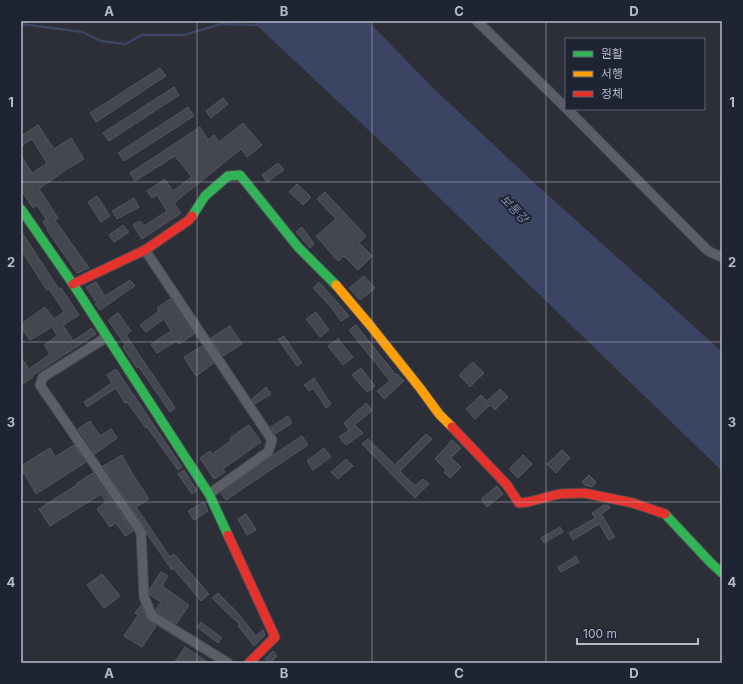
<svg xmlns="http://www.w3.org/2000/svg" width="743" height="684" font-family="Inter,'Noto Sans KR',sans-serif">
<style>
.water{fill:#3b4462}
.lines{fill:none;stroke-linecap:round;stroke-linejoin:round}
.stream{stroke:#3b4462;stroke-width:2.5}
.building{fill:#454750;stroke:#54575f}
.street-casing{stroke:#484a51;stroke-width:11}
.fast-casing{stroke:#484a51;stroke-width:11}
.slow-casing{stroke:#484a51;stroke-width:11}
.jam-casing{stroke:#484a51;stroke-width:11}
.street{stroke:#5c5e67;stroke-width:9}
.fast{stroke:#30b455;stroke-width:9}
.slow{stroke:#ff9f0a;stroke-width:9}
.jam{stroke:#e5322d;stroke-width:9}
.grid{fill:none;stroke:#b7bac9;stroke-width:1;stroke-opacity:0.55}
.labels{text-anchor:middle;stroke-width:4;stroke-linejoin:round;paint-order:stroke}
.water-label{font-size:12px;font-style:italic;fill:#808baf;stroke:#1f2433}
.neatline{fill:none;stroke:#b7bac9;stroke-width:1.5}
.grid-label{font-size:13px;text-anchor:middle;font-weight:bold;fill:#b7bac9}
</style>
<rect width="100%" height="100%" fill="#2c2f38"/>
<path class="water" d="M252,21H368L433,88L540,188L686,319L722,352V471L395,155Z"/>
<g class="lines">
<path class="stream" d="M21,24L83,32L101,41L125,44L142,35H184L221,24L260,25"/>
</g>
<g class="building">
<path d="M160,68L166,76L96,122L90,113Z"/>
<path d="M174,87L179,95L109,141L103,133Z"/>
<path d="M223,98L228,104L211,118L206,111Z"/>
<path d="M188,107L194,116L124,161L118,153Z"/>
<path d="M243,123L262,145L247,157L241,149L174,203L181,213L142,239L133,225L140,221L144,226L167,211L157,195L152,198L147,191L165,179L173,191L192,177L175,156L135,181L130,173L200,127L208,140L214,135L219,142Z"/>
<path d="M38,125L54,149L71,138L84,159L67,169L39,189L58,218L55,220L89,268L77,273L47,230L48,229L43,222L46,219L37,205L33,208L21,190V156L32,173L47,163L32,139L21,146V136Z"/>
<path d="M278,163L284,170L267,182L262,175Z"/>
<path d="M297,184L311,197L303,205L289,192Z"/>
<path d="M325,192L366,236L359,243L372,256L358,270L344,256L338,261L316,236L336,219L317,199Z"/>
<path d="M97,196L110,216L101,222L88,202Z"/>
<path d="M134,198L139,207L117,219L112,211Z"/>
<path d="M123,225L129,232L114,242L109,235Z"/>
<path d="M302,227L314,244L310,248L296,232Z"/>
<path d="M21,231L59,289L61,288L79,315L63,325L73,341L92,328L96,334L32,376L33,377L21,385V357L29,369L50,354L44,345L57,336L52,327L30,340L21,328V324L45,307L54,319L64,312L49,289L47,290L21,250Z"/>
<path d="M364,276L375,288L360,300L349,288Z"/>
<path d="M130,280L135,286L115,299H116L100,310L95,304L97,303L86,287L96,282L105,296Z"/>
<path d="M319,282L338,303L349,316L341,321L332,308L313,288Z"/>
<path d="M170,299L194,334L179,344L177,341L157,353L151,344L171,331L164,319L146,332L140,325L159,311L157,308Z"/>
<path d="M316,312L329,330L320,337L306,319Z"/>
<path d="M118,313L131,331L126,335L175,408L170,412L139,367L137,368L123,347L125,345L108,320Z"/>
<path d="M356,325L396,375L397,374L404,381L384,399L377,391L390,381L349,330Z"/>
<path d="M230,326L242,344L223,356L211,338Z"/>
<path d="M284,336L302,363L297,366L278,339Z"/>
<path d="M339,338V340L353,357L343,365L328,346Z"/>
<path d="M202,346L214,363L196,376L184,357Z"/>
<path d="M473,362L484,373L470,387L459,375Z"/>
<path d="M361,368L375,386L367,392L352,375Z"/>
<path d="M116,369L182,467L178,470L147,427L146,428L127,402L125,403L116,388L87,407L84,402L112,383L107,375Z"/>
<path d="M314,378L331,404L326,408L313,388L309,391L304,385Z"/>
<path d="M266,387L271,394L255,404L252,399Z"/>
<path d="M500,389L508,397L495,410L490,405L475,419L466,409L481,395L487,401Z"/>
<path d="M366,403L372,410L355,425L363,433L346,445L339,437L349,430L344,423Z"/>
<path d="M288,416L292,423L275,434L271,427Z"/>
<path d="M90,421L100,436L111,429L117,438L95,454L78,429Z"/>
<path d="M249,425L261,442L223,469L225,472L214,479L200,458L210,451L212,454L231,441L230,438Z"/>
<path d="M426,434L432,439L400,471L415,486L423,479L429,484L415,498L362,444L368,439L395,465Z"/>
<path d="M302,436L308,445L226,500L221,493L273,455Z"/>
<path d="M452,440L461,448L451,458L461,467L450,478L444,472L446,470L435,459Z"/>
<path d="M74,445L86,462L36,494L21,468V466L50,448L55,457Z"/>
<path d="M324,448L331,457L313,470L307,461Z"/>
<path d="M562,450L570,458L556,473L547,464Z"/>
<path d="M122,455L132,473L149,499L136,507L170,557L174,554L209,594L201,601L173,568L172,570L147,534L146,529L103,466Z"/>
<path d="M523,455L532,464L518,478L509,469Z"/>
<path d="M346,459L353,466L338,479L331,472Z"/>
<path d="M184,470L197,491L192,494L178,474Z"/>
<path d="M93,473L133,531L125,536L116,523L110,527L97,509L106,502L101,494L50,526L39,509L78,484L77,483Z"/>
<path d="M589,475L596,482L592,487L585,485L582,482Z"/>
<path d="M497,486L503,494L487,507L481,499Z"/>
<path d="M204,502L208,511L194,520L188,511Z"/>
<path d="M604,505L609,506L610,508L601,514L615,537L609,540L599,524L573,540L569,533L595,518L592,513Z"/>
<path d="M246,514L256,530L247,535L238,519Z"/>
<path d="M560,527L563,532L544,543L541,538Z"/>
<path d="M576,556L579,562L561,572L558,567Z"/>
<path d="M161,572L168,576L162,586L189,605L176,624L157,612L156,609L161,602L150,595V589Z"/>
<path d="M102,574L120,596L104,608L87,585Z"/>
<path d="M218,593L240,615V616L256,636L263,630L265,635L254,646L238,626L240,625L212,598Z"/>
<path d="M141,605L147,619L156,626L142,647L124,636L138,615L135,613Z"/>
<path d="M201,622L222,638L218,643L197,627Z"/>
<path d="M185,647L209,663H174Z"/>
<path d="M273,651L277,656L270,663H268L265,659Z"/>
</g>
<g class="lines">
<g class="street-casing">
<g id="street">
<path d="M477,21L566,108"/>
<path d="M567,109L705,248L710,252L722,257"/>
<path d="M145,250L272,440L268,452L209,494"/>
<path d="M107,337L43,377L40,385L141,532L144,597L152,616L228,663"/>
</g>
</g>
<g class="fast-casing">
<g id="fast">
<path d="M21,209L73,284L209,494L228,535"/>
<path d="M192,216L205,196L228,176L240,175L298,247L336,285"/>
<path d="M665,514L711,563L722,573"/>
</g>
</g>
<g class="slow-casing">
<path id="slow" d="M336,285L369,324L420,388L439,414L452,427"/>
</g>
<g class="jam-casing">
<g id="jam">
<path d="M73,284L145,250L189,220L192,216"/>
<path d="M452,427L507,485L519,503L528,502L559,494L584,493L633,503L665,514"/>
<path d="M228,535L275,637L249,663"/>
</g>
</g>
<use href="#street" class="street"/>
<use href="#fast" class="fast"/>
<use href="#slow" class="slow"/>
<use href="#jam" class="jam"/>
</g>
<path class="grid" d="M197,21V663M372,21V663M546,21V663M21,182H722M21,342H722M21,502H722"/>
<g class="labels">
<g class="water-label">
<text transform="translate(514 209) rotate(46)" y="4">보통강</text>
</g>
</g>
<rect width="743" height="684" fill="none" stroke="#1f2433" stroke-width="44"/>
<rect x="565" y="38" width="140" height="72" fill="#1f2433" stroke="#5c606f"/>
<rect x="573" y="51" width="20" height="6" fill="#30b455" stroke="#5c606f"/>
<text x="601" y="58" font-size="12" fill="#b7bac9">원활</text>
<rect x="573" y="71" width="20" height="6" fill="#ff9f0a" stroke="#5c606f"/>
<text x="601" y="78" font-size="12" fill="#b7bac9">서행</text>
<rect x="573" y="91" width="20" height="6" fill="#e5322d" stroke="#5c606f"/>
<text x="601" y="98" font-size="12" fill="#b7bac9">정체</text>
<path d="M577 638v6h121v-6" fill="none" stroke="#b7bac9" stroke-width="2"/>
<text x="583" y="638" font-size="12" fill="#b7bac9" stroke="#1f2433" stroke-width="3" paint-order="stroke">100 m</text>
<rect x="22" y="22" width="699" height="640" class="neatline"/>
<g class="grid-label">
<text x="109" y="16">A</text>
<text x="284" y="16">B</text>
<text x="459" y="16">C</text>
<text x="634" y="16">D</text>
<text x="11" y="107">1</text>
<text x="732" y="107">1</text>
<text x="11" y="267">2</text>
<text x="732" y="267">2</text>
<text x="11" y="427">3</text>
<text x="732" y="427">3</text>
<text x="11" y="587">4</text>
<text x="732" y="587">4</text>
<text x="109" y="678">A</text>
<text x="284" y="678">B</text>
<text x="459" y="678">C</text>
<text x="634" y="678">D</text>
</g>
</svg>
